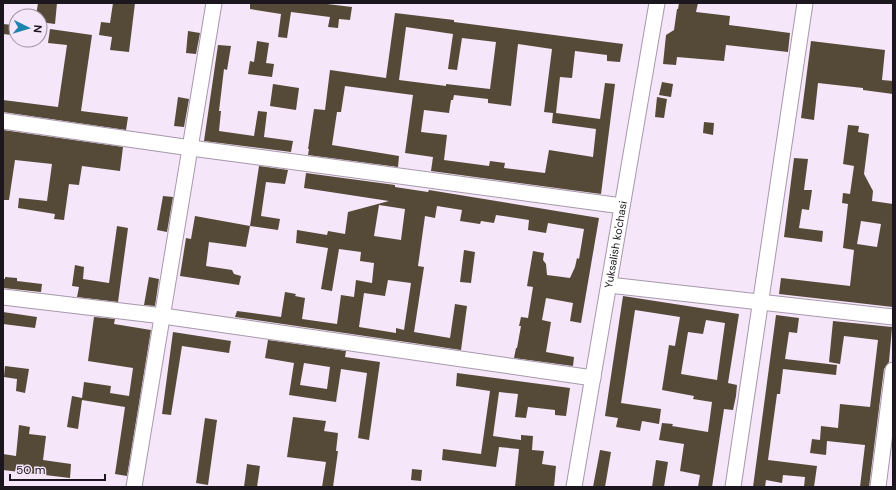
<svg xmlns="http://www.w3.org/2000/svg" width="896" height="490" font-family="'DM Sans',sans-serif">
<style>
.building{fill:#554938;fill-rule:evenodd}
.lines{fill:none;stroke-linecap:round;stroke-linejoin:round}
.minor-casing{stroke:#a798ab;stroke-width:17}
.minor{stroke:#fff;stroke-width:15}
.labels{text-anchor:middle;stroke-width:4;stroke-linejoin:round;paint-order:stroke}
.street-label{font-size:11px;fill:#1c171e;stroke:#f6e6fa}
</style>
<rect width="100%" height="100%" fill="#f6e6fa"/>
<g class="building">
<path d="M38,3H57L55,24L40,22V16H36Z"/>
<path d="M113,3H135L129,52L110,50L112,37L99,35L101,22L110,23Z"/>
<path d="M250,3H319L352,7L350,20L339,19L338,28L328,27L330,17L291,12L287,38L278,37L281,14L250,9Z"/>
<path d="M679,3H698L696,12L730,16L729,25L790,33L788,52L726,45L724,61L677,57L676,65L663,64L666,35L674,30L677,9H678Z"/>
<path d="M395,13L454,20V22L623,44L620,62L607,61V55L575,51L572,78L560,77L556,113L600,119L605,83L615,84L601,194L431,171L433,157L405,153L413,95L345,86L341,112H337L332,145L399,156L398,167L308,155L309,149H308L314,109L325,110L330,70L386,78ZM406,27L453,34L448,69L457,70L462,38L496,42L490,89L446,84V86L399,80ZM518,44L552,49L544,112L553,113L552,123L596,129L593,157L549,150L545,173L504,168L505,163L490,161L489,166L444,160L447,135L421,132L424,110L449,113L451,100H453L454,95L488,99V103L511,106Z"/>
<path d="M3,24L13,25L12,35L3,34Z"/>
<path d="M50,29L92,35L81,111L128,117L126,130L3,112V100L58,107L67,45L48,43Z"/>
<path d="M188,31L200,33L196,54L186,53Z"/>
<path d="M257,41L269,43L266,63L274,64L272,77L248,74L250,61L254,62Z"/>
<path d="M811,41L885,50L882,80L893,81V94L863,90V88L818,83L814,120L801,118Z"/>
<path d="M218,45L231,46L227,70L224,69L219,111H221L219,131L254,136L258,111L267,112L264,137L293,141L291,152L204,141Z"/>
<path d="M662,82L673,84L671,97L659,95Z"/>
<path d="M273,84L299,88L296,110L270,106Z"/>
<path d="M178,97L189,99L184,127L174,126Z"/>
<path d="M657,97L667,99L664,118L655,117Z"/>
<path d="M704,122L714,123L713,135L703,133Z"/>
<path d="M848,125L859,126L858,132L869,134L864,174L873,191L872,201L893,204V307L779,294L781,278L850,286L854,250L843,248L848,204L842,203L843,193L850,194L854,166L843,164ZM861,221L881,224L877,247L857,244Z"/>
<path d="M3,130L123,147L120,171L82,166L79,185L69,184L64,220L54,219L55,214L18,208L19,198L47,201L52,164L15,160L9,200H3Z"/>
<path d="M794,158L808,159L804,190H812L809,210L802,209L799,228L823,231L822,242L784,237Z"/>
<path d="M259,166L288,170L285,184L266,182L261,216L280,219L278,230L250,226Z"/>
<path d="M306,173L395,185V187L408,189L428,192L429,190L599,218L581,323L570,321L573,303L546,298L542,320L551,322L546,352L574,357L573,366L514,358L516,348H517L521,326H519L521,317L528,318L533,287L527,286L533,251L544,253L543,260L546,264L547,275L570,278L575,267L577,258L579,259L584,229L548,223L546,233L528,230L529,220L496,215L494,223L481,221L480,224L460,221L462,210L437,206L435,218L425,216L418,266L424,267L414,332L450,338L455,304L467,306L461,350L235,317L237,311L281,317L285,292L296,294L295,296L305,298L302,319L337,324L341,295L354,297L356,280L372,283L374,263L360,261L361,252L339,249L332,291L321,289L328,248L296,243L297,230L327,235L328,231L345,234L348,212L389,201L304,188ZM379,205L405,209L401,240L374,236ZM388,280L411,283L404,330L396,328V333L359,327L364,293L385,296Z"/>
<path d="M163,196L173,197L167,232L157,230Z"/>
<path d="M195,216L250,226L246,247L209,242L206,266L232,270L234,274L241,276L239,285L180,276L186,238L191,239Z"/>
<path d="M117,226L128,228L118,302L77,297L79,287L72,286L75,265L84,267L83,279L109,283Z"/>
<path d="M464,250L475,252L471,283L460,282Z"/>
<path d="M5,277L17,278V281L42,284L41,292L3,288V279H5Z"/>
<path d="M149,277L159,279L155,306L144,305Z"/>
<path d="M623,296L739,314L728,383L737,385L736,396L733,410L724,409L712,487H698L700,475L680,471L684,444L659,440L662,423L673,424L672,426L708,432L712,402L693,399L694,396L662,390L669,345L675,346L680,317L635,310L621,403L661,409L659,424L642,421L640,431L616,427L618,418L605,416ZM706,320L725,323L717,380L681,374L688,332L703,334Z"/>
<path d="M3,312L37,317L35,328L3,324Z"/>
<path d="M776,315L799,318L797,333L789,332L785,359L837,365L836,375L783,369L780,394H777L768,460L817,466L814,487H804L805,477L783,475L782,483L766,480L765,487H753Z"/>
<path d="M94,317L115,319L114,324L151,330L127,476L115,474L125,407L82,400L78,429L67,427L72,396L82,398L84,382L111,386L110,393L129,396L133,368L88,361Z"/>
<path d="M833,321L892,327L889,362L884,369L869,487H860L865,445L827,441L826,455L810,453L812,439L820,440L821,426L838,428L840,404L870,407L878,340L844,336L840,364L829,362Z"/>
<path d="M173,332L231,341L229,353L182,346L171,415L162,414Z"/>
<path d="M268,340L346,351L345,357L380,362L369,440L358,438L367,373L341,369L336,402L289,395L294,363L265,358ZM304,363L330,367L327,389L300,385Z"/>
<path d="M5,366L29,369L25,393L16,391L17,379L4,377Z"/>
<path d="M457,373L570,388L566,416L555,415V410L528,407L526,418L515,417L518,394L499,392L493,436L521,440V435L533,436L532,450L544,451L542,464L556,466L554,487H515L519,449L499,447L496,467L442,460L443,449L481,454L490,391L456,386Z"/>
<path d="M293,417L326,421L324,431L338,433L336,451H338L333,487H322L326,462L287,457Z"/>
<path d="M205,418L217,420L208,485L196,483Z"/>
<path d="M19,425L30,427L29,434L46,436L43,460L71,464L70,478L3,470V454L16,456Z"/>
<path d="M600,450L611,452L605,487H593Z"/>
<path d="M656,460L668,462L664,487H652Z"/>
<path d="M247,464L260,466L257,487H244Z"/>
<path d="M412,469L422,470L421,481L411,480Z"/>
</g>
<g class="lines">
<g class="minor-casing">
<g id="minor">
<path d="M3,121L191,148L622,206"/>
<path d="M609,285L893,317"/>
<path d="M3,297L163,316L593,378"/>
<path d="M134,487L214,3"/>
<path id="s1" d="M574,487L657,3"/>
<path d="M733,487L805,3"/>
<path d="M878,487L893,370"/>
</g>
</g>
<use href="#minor" class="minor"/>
</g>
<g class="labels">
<g class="street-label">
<text dy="4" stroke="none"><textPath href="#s1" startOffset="246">Yuksalish ko'chasi</textPath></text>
</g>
</g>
<rect width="896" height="490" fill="none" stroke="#1c171e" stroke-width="8"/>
<g transform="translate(28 28) rotate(95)"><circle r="19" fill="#f6e6fa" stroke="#9f93a2"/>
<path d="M0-3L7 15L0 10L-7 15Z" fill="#1f83ad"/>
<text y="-6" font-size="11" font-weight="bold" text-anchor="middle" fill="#1c171e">N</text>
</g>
<path d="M10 474v6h95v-6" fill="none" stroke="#1c171e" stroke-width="2"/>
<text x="16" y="474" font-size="12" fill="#1c171e" stroke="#f6e6fa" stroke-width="3" paint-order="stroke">50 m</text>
</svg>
